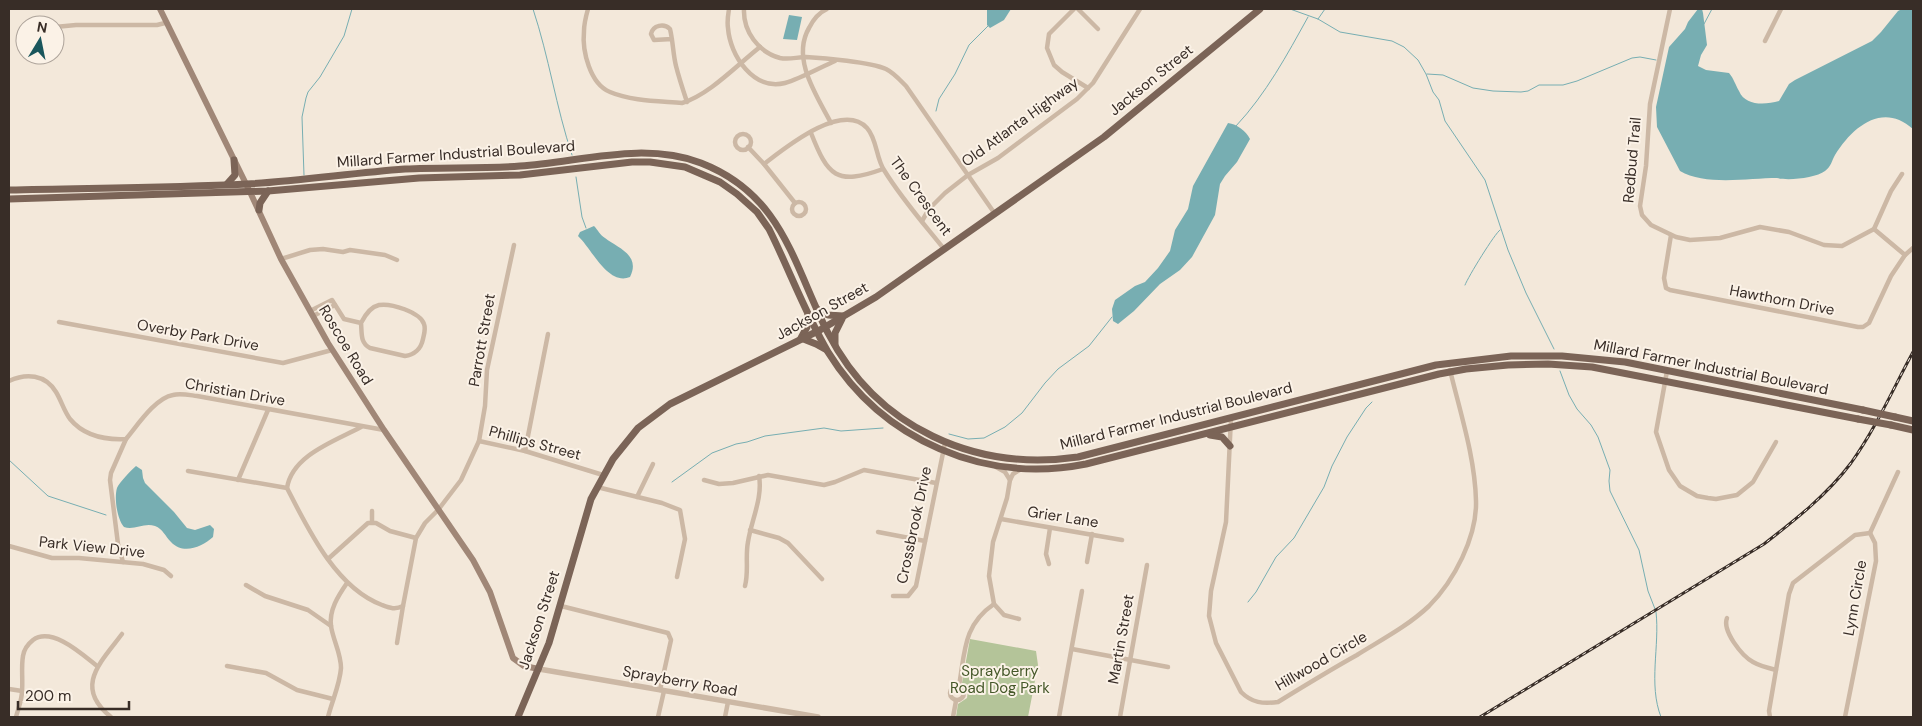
<svg xmlns="http://www.w3.org/2000/svg" width="1922" height="726" font-family="'DM Sans',sans-serif">
<style>
.green{fill:#b4c499}
.water{fill:#77aeb2}
.lines{fill:none;stroke-linecap:round;stroke-linejoin:round}
.stream{stroke:#77aeb2;stroke-width:1}
.minor{stroke:#ccb8a5;stroke-width:4.5}
.tertiary{stroke:#ccb8a5;stroke-width:5.5}
.secondary{stroke:#a08777;stroke-width:6}
.primary{stroke:#7b6457;stroke-width:7}
.rail-casing{stroke:#382d27;stroke-width:3}
.rail{stroke:#fbf2e7;stroke-width:1;stroke-dasharray:4;stroke-linecap:butt}
.primary-bridge{stroke:#7b6457;stroke-width:7}
.labels{text-anchor:middle;stroke-width:4;stroke-linejoin:round;paint-order:stroke}
.street-label{font-size:15px;fill:#382d27;stroke:#fbf2e7}
.park-label{font-size:15px;fill:#455829;stroke:#fbf2e7}
</style>
<rect width="100%" height="100%" fill="#f3e8da"/>
<path class="green" d="M970,639L1036,651L1038,665L1028,717H956L958,704L967,698L968,691L962,683Z"/>
<g class="water">
<path d="M987,9H1011L1004,20L990,28L987,25Z"/>
<path d="M1698,9H1702L1703,13L1707,45L1701,55L1698,66L1706,70L1729,73C1734,79 1735,84 1739,91C1745,106 1765,105 1779,101L1789,84L1795,80L1872,41L1881,32L1898,11L1902,9H1913V129C1883,102 1853,126 1835,155C1832,160 1831,167 1825,171C1816,178 1788,181 1777,178C1749,178 1705,186 1680,171L1657,127L1656,107L1669,47L1685,29L1688,22Z"/>
<path d="M789,15L802,17L797,40L783,39Z"/>
<path d="M1228,123C1237,124 1246,131 1250,139L1237,162L1225,176L1220,184L1215,215L1192,257L1180,270L1160,284L1134,311L1118,324L1113,321L1112,309L1115,300L1135,286L1145,282L1158,268L1170,251L1175,230L1188,209L1193,186Z"/>
<path d="M594,226C598,230 600,235 605,238C618,248 641,255 630,277C608,286 592,249 578,236L580,232Z"/>
<path d="M136,466L142,470L143,478L145,483L174,512L187,528L195,530L210,525L214,529L213,537C202,547 183,555 171,542C165,536 163,529 155,526C144,522 134,531 124,527C117,519 114,498 117,488C119,483 131,470 136,466Z"/>
</g>
<g class="lines">
<g class="stream">
<path d="M533,9C549,57 556,107 572,155"/>
<path d="M1290,9L1318,19L1340,32L1392,41L1404,47L1418,60L1426,74L1433,92L1439,100L1445,121L1485,180L1508,250L1526,293L1554,349"/>
<path d="M1318,19L1325,9"/>
<path d="M1704,24L1712,9"/>
<path d="M1427,74L1443,75L1473,88L1493,91L1521,92L1528,91L1539,85H1563L1577,81L1632,58L1640,57L1656,60"/>
<path d="M936,111L939,99L955,74L969,45L988,26"/>
<path d="M1236,126C1266,94 1287,55 1308,17"/>
<path d="M304,175L302,117L306,98L308,92L320,77L344,36L352,9"/>
<path d="M576,177L582,217L586,228"/>
<path d="M1465,285C1468,277 1495,233 1500,230"/>
<path d="M1560,371L1569,395L1577,409L1591,425L1598,437L1610,470L1609,481L1610,491L1639,550L1648,591L1655,609"/>
<path d="M949,434L968,439L984,438L1005,427L1022,413L1045,383L1058,369L1089,346L1112,317"/>
<path d="M9,460L48,496L106,515"/>
<path d="M672,482L712,453L736,444L747,442L765,436L824,428L841,431L883,428"/>
<path d="M9,531V543"/>
<path d="M9,551V549"/>
<path d="M1248,602L1256,592L1276,557L1294,538L1324,487L1332,466L1347,437L1366,408L1372,402"/>
<path d="M1656,612C1660,646 1648,684 1661,717"/>
</g>
<g class="minor">
<path d="M588,9C586,16 584,24 584,31C582,51 590,84 610,92C631,101 659,101 682,103C709,95 737,65 760,47"/>
<path d="M729,9C728,15 727,22 728,28C730,56 754,91 785,83C800,79 821,67 835,61"/>
<path d="M744,9C743,31 758,52 780,58C789,60 797,57 806,57C824,58 870,62 886,69C894,73 900,80 906,86L995,214"/>
<path d="M827,9C818,13 813,20 809,28C791,59 817,96 831,123"/>
<path d="M1074,9L1049,34L1047,48L1054,65L1062,72L1088,88"/>
<path d="M1078,9L1098,29"/>
<path d="M1670,9L1650,104L1646,166L1640,206L1642,215L1651,225L1676,237L1690,240L1720,238L1760,227L1789,232L1824,245L1842,246L1874,229L1891,191L1902,174"/>
<path d="M43,24L46,25"/>
<path d="M55,27L76,25H157L165,23"/>
<path d="M672,39L654,40L651,34C653,25 664,23 670,29C673,41 673,54 676,66C679,78 683,90 687,102"/>
<path d="M1765,41L1781,9"/>
<path d="M811,133C828,176 836,186 883,169"/>
<circle cx="743" cy="142" r="8"/>
<path d="M748,147L764,164L795,203"/>
<path d="M764,164C785,148 842,101 867,128C877,139 876,158 884,170C901,198 924,224 944,249"/>
<circle cx="799" cy="209" r="7"/>
<path d="M922,221L929,209L945,193L968,175L998,158L1077,99L1093,83L1140,9"/>
<path d="M1874,229L1905,255"/>
<path d="M1671,235L1664,278L1666,288L1670,290L1858,327H1863L1869,323L1891,276L1905,255L1913,248"/>
<path d="M281,259L310,250L323,249L343,252L350,250L385,255L397,260"/>
<path d="M310,311L332,300L344,319L361,323C365,315 370,307 379,305C391,303 420,312 424,324C426,329 424,334 423,339C421,349 414,355 405,356L370,348C360,343 362,333 361,323"/>
<path d="M313,316L335,305"/>
<path d="M59,322L283,363L332,350"/>
<path d="M1667,371L1656,432L1669,470L1680,486L1697,496L1708,498L1716,499L1737,495L1753,482L1776,442"/>
<path d="M9,381C26,373 45,374 56,392C61,400 64,411 70,419C84,436 106,440 126,439C137,426 155,398 173,395C180,393 189,395 197,396L384,430"/>
<path d="M1231,418L1226,522L1211,591L1209,616L1216,643L1241,692C1252,703 1263,704 1278,702C1304,686 1330,670 1357,655C1381,640 1408,626 1429,606C1454,581 1477,537 1476,501C1475,457 1460,412 1450,370"/>
<path d="M361,427C335,441 292,455 287,488C308,529 336,588 382,605C390,608 395,610 403,606L416,538L425,523L438,510L461,480L479,441L485,406L487,370L514,245"/>
<path d="M479,441L525,451L603,475"/>
<path d="M525,451L548,334"/>
<path d="M996,467L1005,472L1010,480L1013,474L1021,469"/>
<path d="M188,471L287,488"/>
<path d="M238,480L268,410"/>
<path d="M704,480L719,484L733,483L768,475L824,485L835,482L864,470L936,483"/>
<path d="M1010,480L1007,498L993,542L989,576L994,604L1004,615L1019,619"/>
<path d="M597,487L662,503L680,510L685,539L677,577"/>
<path d="M637,497L653,464"/>
<path d="M372,511V522"/>
<path d="M1001,519L1122,540"/>
<path d="M750,530L779,538L788,543L822,579"/>
<path d="M878,532L925,541"/>
<path d="M1870,533L1898,472"/>
<path d="M9,546L52,558H79L143,564L164,570L171,576"/>
<path d="M328,559L368,523H376L390,531L416,538"/>
<path d="M123,562L118,544L110,480L111,473L126,439"/>
<path d="M1087,562L1092,534"/>
<path d="M1049,564L1046,554L1050,528"/>
<path d="M246,585L265,596L308,610L331,626"/>
<path d="M745,586C749,571 745,557 748,542C751,521 763,498 759,476"/>
<path d="M893,596H908L916,586L945,443"/>
<path d="M561,606L668,633L671,640L660,690"/>
<path d="M1727,618C1722,631 1742,656 1753,662C1760,666 1768,668 1776,670"/>
<path d="M397,643L403,606"/>
<path d="M1072,649L1168,667"/>
<path d="M227,666L266,673L297,690L333,699"/>
<circle cx="957" cy="693" r="7"/>
<path d="M959,686C965,652 963,625 994,604"/>
<path d="M9,689L22,691"/>
<path d="M16,717C18,709 22,700 22,691C23,679 21,667 23,656C24,649 28,644 33,640C52,626 83,655 97,666"/>
<path d="M111,717C73,687 101,662 122,634"/>
<path d="M328,717C332,701 340,684 341,668C341,653 333,640 331,626C329,610 338,596 347,583"/>
<path d="M658,717L664,691"/>
<path d="M725,717L728,702"/>
<path d="M953,717L956,701"/>
<path d="M1059,717L1082,591"/>
<path d="M1120,717L1147,565"/>
<path d="M1770,717L1769,711L1789,594L1793,583L1855,535L1870,533L1875,543L1876,561L1845,717"/>
</g>
<path class="tertiary" d="M539,669L818,717"/>
<path class="secondary" d="M160,9L250,192L281,259L328,343L384,430L473,560L490,592L513,658L524,666L539,669"/>
<g class="primary">
<path d="M227,184L235,175L234,160"/>
<path d="M9,190C88,188 167,188 247,184C299,181 352,173 405,169C443,167 482,169 520,166C580,162 643,141 701,163C783,195 793,264 828,333C877,428 975,472 1078,457L1436,365L1511,356H1562L1625,362L1863,410"/>
<path d="M9,199L268,191L419,178L520,175L632,162H650L685,167L720,182L737,194L757,212L769,229C789,269 805,313 828,352C883,441 985,484 1086,464L1439,374L1466,369L1508,365L1548,364L1592,367L1858,419"/>
<path d="M259,210L260,203L268,191"/>
<path d="M817,309L828,315L843,316"/>
<path d="M808,315L807,327L801,338L816,344L825,349"/>
<path d="M835,344V333L842,319"/>
<path d="M1895,417L1913,421"/>
<path d="M1891,425L1913,430"/>
<path d="M1210,435L1222,437L1230,446"/>
<path d="M518,717L549,643L591,499L613,459L638,428L670,404L820,330L876,297L1104,137L1260,9"/>
</g>
<g class="rail-casing">
<path id="rail" d="M1480,717L1764,544C1795,520 1827,495 1851,463C1876,428 1893,389 1913,352"/>
</g>
<use href="#rail" class="rail"/>
<g class="primary-bridge">
<path d="M1863,410L1895,417"/>
<path d="M1858,419L1891,425"/>
</g>
</g>
<g class="labels">
<g class="street-label">
<text transform="translate(1151 80) rotate(-39)" y="5">Jackson Street</text>
<text transform="translate(1020 122) rotate(-36)" y="5">Old Atlanta Highway</text>
<text transform="translate(456 154) rotate(-4)" y="5">Millard Farmer Industrial Boulevard</text>
<text transform="translate(1632 160) rotate(-85)" y="5">Redbud Trail</text>
<text transform="translate(921 196) rotate(54)" y="5">The Crescent</text>
<text transform="translate(1782 300) rotate(11)" y="5">Hawthorn Drive</text>
<text transform="translate(822 311) rotate(-29)" y="5">Jackson Street</text>
<text transform="translate(198 335) rotate(10)" y="5">Overby Park Drive</text>
<text transform="translate(482 340) rotate(-80)" y="5">Parrott Street</text>
<text transform="translate(346 345) rotate(59)" y="5">Roscoe Road</text>
<text transform="translate(1711 367) rotate(11)" y="5">Millard Farmer Industrial Boulevard</text>
<text transform="translate(235 392) rotate(10)" y="5">Christian Drive</text>
<text transform="translate(1176 416) rotate(-14)" y="5">Millard Farmer Industrial Boulevard</text>
<text transform="translate(535 443) rotate(15)" y="5">Phillips Street</text>
<text transform="translate(1063 517) rotate(9)" y="5">Grier Lane</text>
<text transform="translate(914 525) rotate(-78)" y="5">Crossbrook Drive</text>
<text transform="translate(92 547) rotate(6)" y="5">Park View Drive</text>
<text transform="translate(1855 598) rotate(-80)" y="5">Lynn Circle</text>
<text transform="translate(539 620) rotate(-72)" y="5">Jackson Street</text>
<text transform="translate(1121 639) rotate(-80)" y="5">Martin Street</text>
<text transform="translate(1321 661) rotate(-30)" y="5">Hillwood Circle</text>
<text transform="translate(680 681) rotate(10)" y="5">Sprayberry Road</text>
</g>
<g class="park-label">
<text x="1000" y="676">Sprayberry<tspan x="1000" dy="17">Road Dog Park</tspan></text>
</g>
</g>
<rect width="1922" height="726" fill="none" stroke="#382d27" stroke-width="20"/>
<g transform="translate(40 40) rotate(10)"><circle r="24" fill="#fbf2e7" stroke="#ada39a"/>
<path d="M0-4L9 19L0 12L-9 19Z" fill="#1a565c"/>
<text y="-8" font-size="14" font-weight="bold" text-anchor="middle" fill="#382d27">N</text>
</g>
<path d="M18 701v8h111v-8" fill="none" stroke="#382d27" stroke-width="2.5"/>
<text x="25" y="701" font-size="15" fill="#382d27" stroke="#fbf2e7" stroke-width="4" paint-order="stroke">200 m</text>
</svg>
